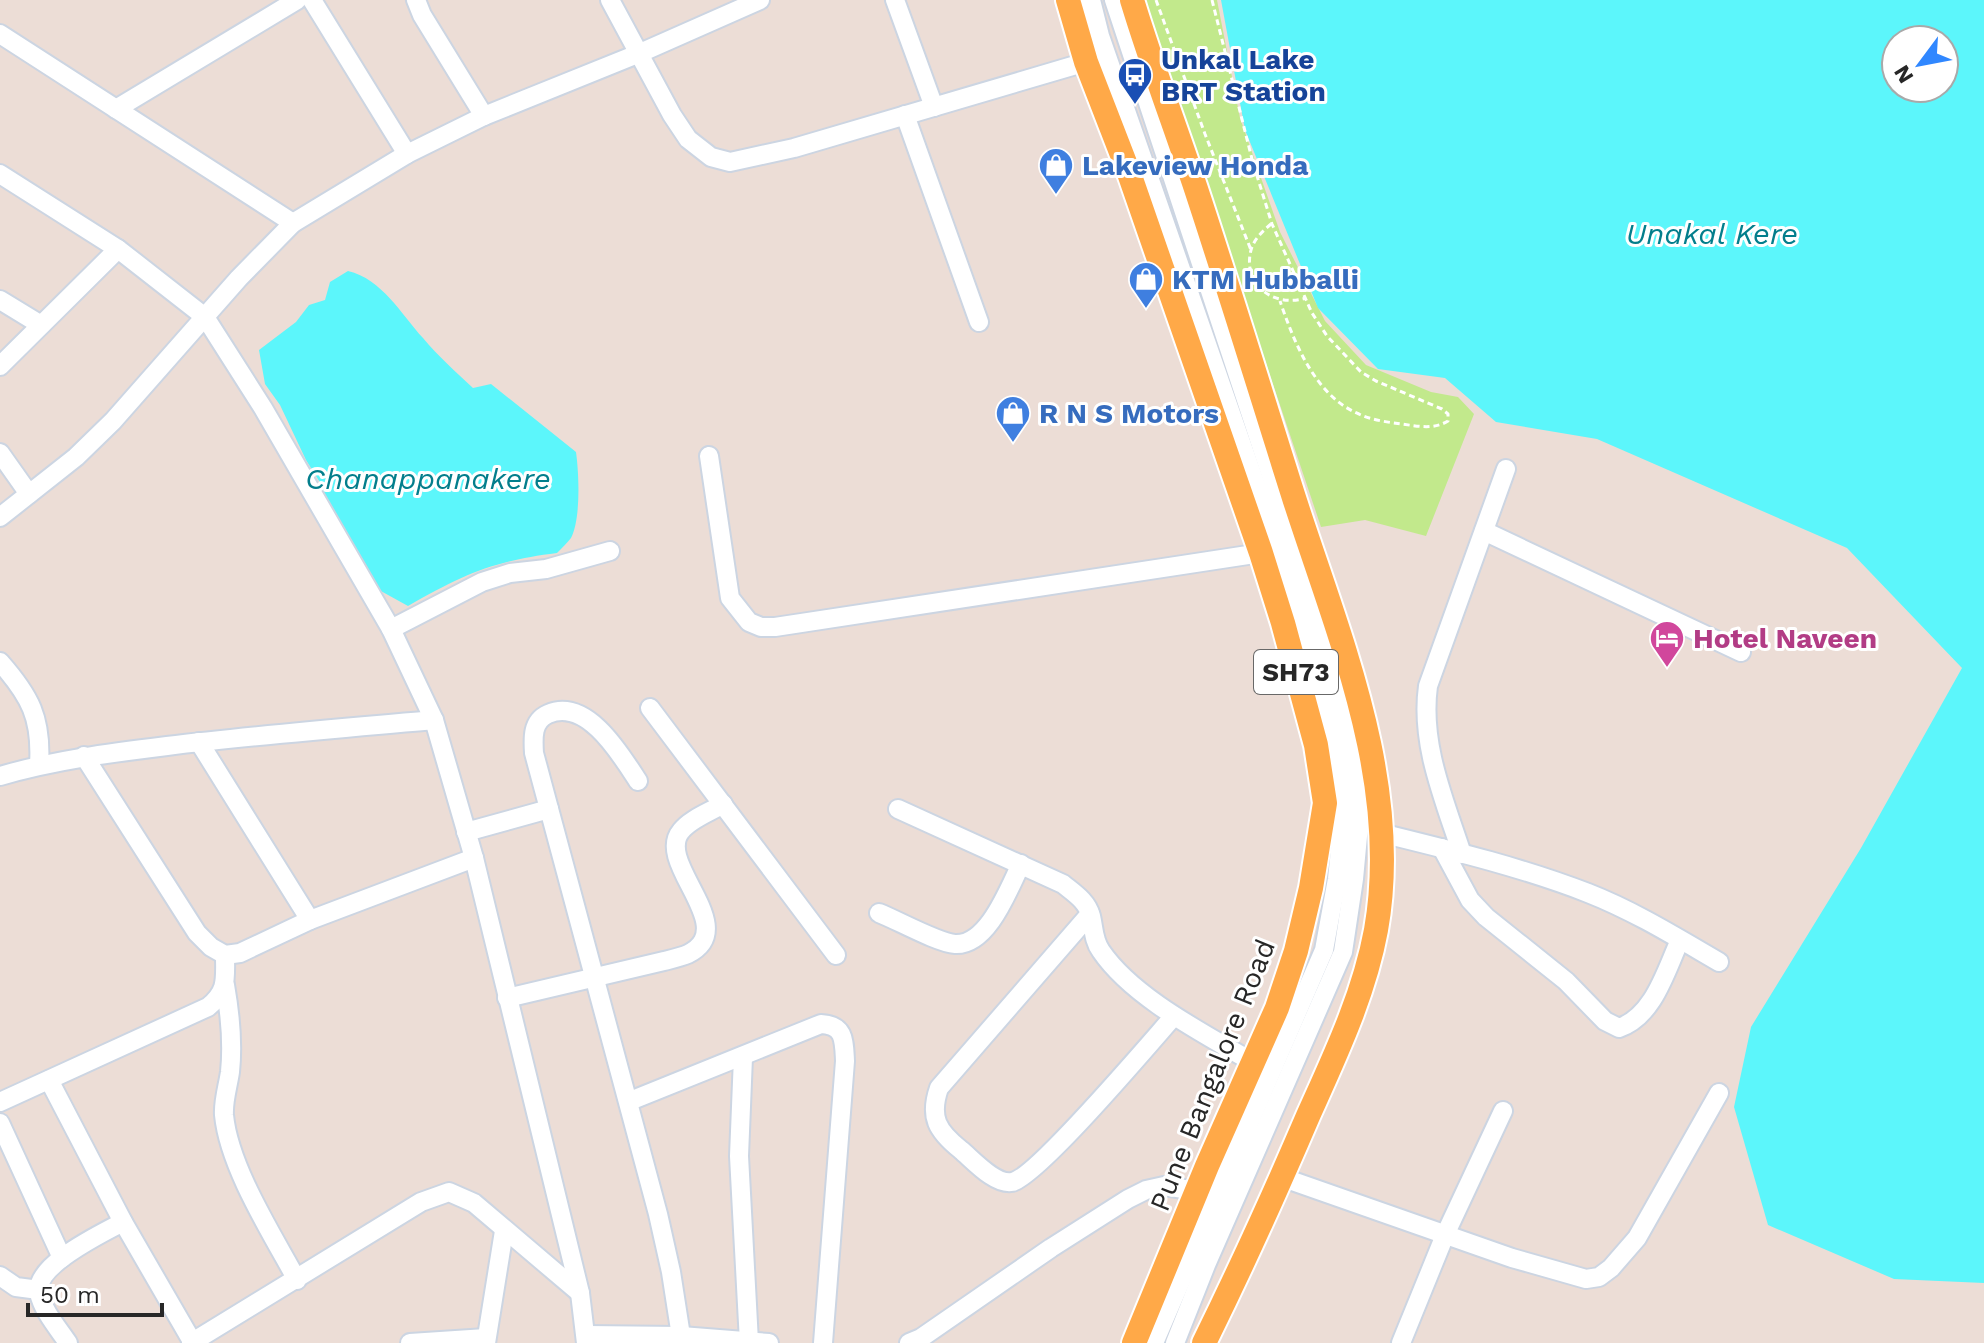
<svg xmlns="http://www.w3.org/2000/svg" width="1984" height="1343" font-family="'Work Sans',sans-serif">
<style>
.green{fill:#c2e98c}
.water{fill:#5cf6fb;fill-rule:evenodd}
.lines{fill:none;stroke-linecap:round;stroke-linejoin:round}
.minor-casing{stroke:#ccd5e2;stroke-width:22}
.major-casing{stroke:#fff;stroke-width:28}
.path{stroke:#fff;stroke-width:3;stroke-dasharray:6 4;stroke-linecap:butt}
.minor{stroke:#fff;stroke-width:18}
.major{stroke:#ffa948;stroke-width:24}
.labels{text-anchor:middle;stroke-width:6;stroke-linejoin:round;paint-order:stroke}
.shield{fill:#fff;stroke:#686868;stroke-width:2}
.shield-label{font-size:26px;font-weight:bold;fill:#272727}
.transit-label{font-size:28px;font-weight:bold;fill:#164399;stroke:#fff;text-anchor:start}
.shop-label{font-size:28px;font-weight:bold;fill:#366cbe;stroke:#fff;text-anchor:start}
.hotel-label{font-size:28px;font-weight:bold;fill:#b23c85;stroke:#fff;text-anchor:start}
.street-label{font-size:28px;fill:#272727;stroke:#fff}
.water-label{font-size:30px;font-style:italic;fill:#037e8c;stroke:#fff}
</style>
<rect width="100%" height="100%" fill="#ecddd6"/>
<path class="green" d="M1144,0H1217L1240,118L1280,232L1325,321L1366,365L1431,392L1458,397L1474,414L1426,536L1365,520L1321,527Z"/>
<g class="water">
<path d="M1221,0H1984V1283L1894,1279L1768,1225L1734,1107L1751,1027L1861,848L1962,668L1847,548L1597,439L1496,422L1445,378L1378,369L1318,308L1245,130ZM1944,40V88H1896V40Z"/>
<path d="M348,271C382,279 401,314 423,338C438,356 456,372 473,388L491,384L576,452C579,473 581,519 571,538C567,543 562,548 557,553C493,561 464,574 408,606L379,590L333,517L321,484L306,460L280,405L265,384L259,350L296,322L309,305L325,300L330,282Z"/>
</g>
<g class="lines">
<g class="minor-casing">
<g id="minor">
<path d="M312,0L407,154"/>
<path d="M416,0L422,15L484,116"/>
<path d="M610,0L672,115L688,139L711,157L730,162L794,148L1086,62"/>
<path d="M895,0L934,107"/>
<path d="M1091,0L1100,36L1275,540L1305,639L1345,803L1337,879L1324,950L1154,1343"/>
<path d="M1114,0L1291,536L1329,668L1361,804L1354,879L1343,952L1206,1265L1175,1343"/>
<path d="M0,34L293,223"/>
<path d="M116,109L297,0"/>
<path d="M905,115L979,322"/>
<path d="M0,174L118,249L205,317L263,408L391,629L434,720L474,858L580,1293L586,1343"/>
<path d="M0,300L41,325"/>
<path d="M0,366L118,249"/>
<path d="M0,453L29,494"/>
<path d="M709,456L730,598L749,622L761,627H775L1261,553"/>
<path d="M0,517L76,457L113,421L239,278L293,223L407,154L484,116L640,53L760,0"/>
<path d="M1484,531L1741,652"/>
<path d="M391,629L482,582L510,573L546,569L610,551"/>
<path d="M0,662C30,696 42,718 39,765"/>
<path d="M650,708L836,955"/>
<path d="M199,742L310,920"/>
<path d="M84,756L197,933L211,947L225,955L240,953L310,920L474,858"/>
<path d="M0,776C55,760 110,753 167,746C256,735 345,728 434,720"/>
<path d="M638,781C621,755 587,697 548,714C532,721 533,738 534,753L658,1214L671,1272L681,1336"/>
<path d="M898,809L1063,884C1074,893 1087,901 1091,916C1094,928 1093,940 1101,951C1133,998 1205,1034 1254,1063"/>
<path d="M466,832L549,809"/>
<path d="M1381,833C1450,850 1521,867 1588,893C1634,911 1676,937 1719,962"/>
<path d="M1442,848L1470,900L1486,917L1566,981L1605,1021L1619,1028C1654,1016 1666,970 1680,940"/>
<path d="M1462,854C1444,799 1420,744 1428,686L1506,469"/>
<path d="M879,913C897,920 938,943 955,944C988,946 1009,888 1021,864"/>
<path d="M1090,914L939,1088C929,1117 937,1131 961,1150C973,1160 995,1185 1012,1182C1037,1177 1150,1043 1174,1016"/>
<path d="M225,985C230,1013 233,1043 230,1072C228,1086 223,1101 224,1115C229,1167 272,1234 297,1280"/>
<path d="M507,998L664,961C672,959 681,957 688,954C742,927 654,863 681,831C690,819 710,812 723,804"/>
<path d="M743,1057L739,1156L749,1342"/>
<path d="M49,1080L123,1222L193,1343"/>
<path d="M630,1101L821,1024C845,1025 844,1041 845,1061L823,1343"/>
<path d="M0,1102L208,1007C228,991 225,979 225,955"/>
<path d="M0,1123L62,1258"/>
<path d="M1281,1177L1512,1258L1586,1279L1599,1277L1611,1268L1637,1238L1719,1093"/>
<path d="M0,1276L16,1287L39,1290"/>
<path d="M586,1335L681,1336L769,1343"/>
<path d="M68,1343C58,1328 43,1311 39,1293C34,1265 101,1234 123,1222"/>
<path d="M191,1343L421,1202L449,1192L474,1203L580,1293"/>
<path d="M410,1343L486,1338"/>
<path d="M486,1343L504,1231"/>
<path d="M909,1343L921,1338L1051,1248L1128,1199L1146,1190L1164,1186L1197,1191"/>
<path d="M1401,1343L1445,1235L1503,1111"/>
</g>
</g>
<g class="major-casing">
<g id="major">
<path d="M1068,0L1086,62L1129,173L1261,553L1283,623L1316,745L1325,803L1311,888L1296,951L1277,1008L1207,1166L1134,1343"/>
<path d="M1132,0C1151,63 1175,126 1196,189C1230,292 1262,397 1295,501C1339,637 1402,784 1376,930C1364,995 1335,1056 1308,1116C1275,1193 1241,1268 1204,1343"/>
</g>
</g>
<g class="path">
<path d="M1156,0L1205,134L1251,250"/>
<path d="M1212,0L1253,163L1272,224L1312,313L1327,336L1361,372L1376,381L1442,409L1448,414V421C1433,430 1418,426 1401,424C1387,422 1371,420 1359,414C1315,396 1294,342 1280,301"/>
<path d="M1271,224C1263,231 1254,239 1251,250C1242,285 1274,308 1306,298"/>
</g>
<use href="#minor" class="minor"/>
<use href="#major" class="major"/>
</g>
<defs>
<g id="bus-pin" transform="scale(1.8)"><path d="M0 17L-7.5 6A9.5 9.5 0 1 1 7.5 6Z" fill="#1a4fb4" stroke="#fff"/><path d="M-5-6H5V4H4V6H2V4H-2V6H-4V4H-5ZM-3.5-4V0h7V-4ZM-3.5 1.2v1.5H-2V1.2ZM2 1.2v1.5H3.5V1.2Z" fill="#fff"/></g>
<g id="shop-pin" transform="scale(1.8)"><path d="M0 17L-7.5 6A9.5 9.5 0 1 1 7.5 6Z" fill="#3f7fe0" stroke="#fff"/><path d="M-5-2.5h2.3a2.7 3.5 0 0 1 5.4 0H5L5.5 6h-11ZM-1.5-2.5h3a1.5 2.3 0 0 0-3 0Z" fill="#fff"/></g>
<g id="hotel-pin" transform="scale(1.8)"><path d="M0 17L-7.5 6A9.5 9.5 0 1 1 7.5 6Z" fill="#d1479c" stroke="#fff"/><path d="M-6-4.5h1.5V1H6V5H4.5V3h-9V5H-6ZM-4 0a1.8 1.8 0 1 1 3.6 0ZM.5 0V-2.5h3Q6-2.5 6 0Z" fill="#fff"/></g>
</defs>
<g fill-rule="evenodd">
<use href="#bus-pin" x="1135" y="75"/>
<use href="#shop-pin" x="1056" y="165"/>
<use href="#shop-pin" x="1146" y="279"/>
<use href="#shop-pin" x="1013" y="413"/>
<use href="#hotel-pin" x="1667" y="638"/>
</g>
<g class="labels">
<rect class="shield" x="1254" y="650" width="84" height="44" rx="6"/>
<g class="shield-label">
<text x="1296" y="681">SH73</text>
</g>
<g class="transit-label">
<text x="1161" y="69">Unkal Lake<tspan x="1161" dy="32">BRT Station</tspan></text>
</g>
<g class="shop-label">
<text x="1082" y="175">Lakeview Honda</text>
<text x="1172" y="289">KTM Hubballi</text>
<text x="1039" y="423">R N S Motors</text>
</g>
<g class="hotel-label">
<text x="1693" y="648">Hotel Naveen</text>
</g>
<g class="street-label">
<text transform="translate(1212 1075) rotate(-68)" y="10">Pune Bangalore Road</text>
</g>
<g class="water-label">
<text x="1712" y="244">Unakal Kere</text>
<text x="428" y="489">Chanappanakere</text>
</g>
</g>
<g transform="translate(1920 64) rotate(238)"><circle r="38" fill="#ffffff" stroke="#a9a9a9" stroke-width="2"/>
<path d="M0-6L14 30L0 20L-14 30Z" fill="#3087ff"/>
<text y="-12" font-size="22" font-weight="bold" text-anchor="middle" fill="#272727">N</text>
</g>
<path d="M28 1303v12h134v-12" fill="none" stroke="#272727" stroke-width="4"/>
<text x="40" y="1303" font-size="24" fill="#272727" stroke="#ffffff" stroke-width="6" paint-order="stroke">50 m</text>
</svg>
